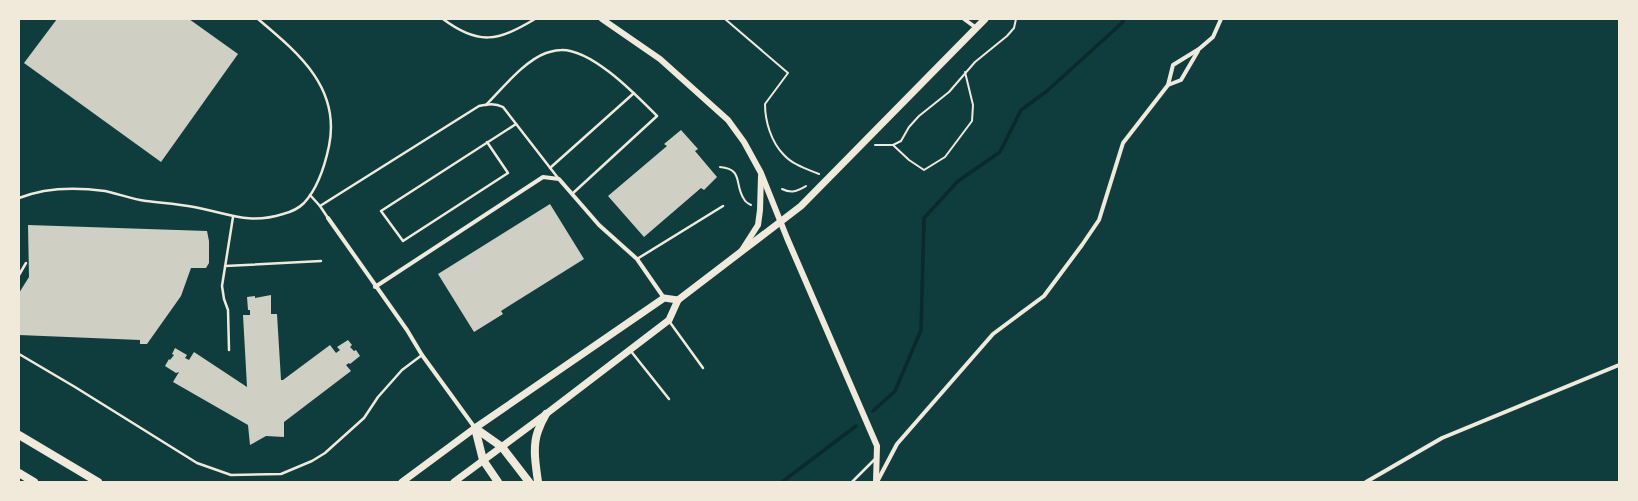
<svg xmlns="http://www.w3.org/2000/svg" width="1638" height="501" font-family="Arial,sans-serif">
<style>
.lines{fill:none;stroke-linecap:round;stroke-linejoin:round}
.stream{stroke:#0a2a2b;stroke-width:3.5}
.building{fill:#cfcfc3}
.path{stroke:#f1e9da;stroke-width:2}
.service{stroke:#f1e9da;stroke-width:2.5}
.minor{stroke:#f1e9da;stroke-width:4}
.tertiary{stroke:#f1e9da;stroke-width:6}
.secondary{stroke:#f1e9da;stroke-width:7}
.trunk{stroke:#f1e9da;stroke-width:8}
</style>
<rect width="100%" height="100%" fill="#0f3d3e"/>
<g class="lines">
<g class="stream">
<path d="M873,411L895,391L921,330L924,218L958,181L1000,152L1021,110L1047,91L1123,22L1122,19"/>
<path d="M782,482L856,426"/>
</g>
</g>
<g class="building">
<path d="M57,19H189L238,54L161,162L24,63Z"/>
<path d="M681,130L698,149L695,151L717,177L704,190L701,188L644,237L608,196L667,146L664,144Z"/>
<path d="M550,204L584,259L501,311L503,314L474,332L438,274Z"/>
<path d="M28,225L207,231L209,241V263L206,268H191L181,296L147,344H140V340L19,335V293L29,277Z"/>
<path d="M271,295V314H277L281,380H283L330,345L336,353L340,350L337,347L348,340L352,345L350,347L354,351L356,350L360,356L350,364L349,363L346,365L351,371L284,422V437L266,436L250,445L248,425L173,382L179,372L176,373L165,366L169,359L170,360L174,355L172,354L175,348L187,355L185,358L189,360L194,352L247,387L243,315H250V310H248L247,297L255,296V298Z"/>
</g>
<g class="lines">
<g class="path">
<path d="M725,19L788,73L765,104C765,121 771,142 784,155C793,165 807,169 819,174"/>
<path d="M875,145H893L901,141L909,127L919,116L949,92L975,62L1007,36L1014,28L1016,19"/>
<path d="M893,145L909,160L924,170L945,157L972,121L973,105L965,72"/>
<path d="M720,167C744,169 734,185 744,199C745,202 749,204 751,205"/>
<path d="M782,189C792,194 797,191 806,186"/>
</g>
<g class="service">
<path d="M443,19C479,46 498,41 535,19"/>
<path d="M486,105C502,89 524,61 546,53C550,52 556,50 561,50C592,49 636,95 657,116L572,194"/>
<path d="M487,142L508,173L403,241L381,211L516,124"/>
<path d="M550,168L634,93"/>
<path d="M310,195L320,206"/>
<path d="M19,198C46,187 76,187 105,191C119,194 132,199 146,201C162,203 178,204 194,207C228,213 248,225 283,214C291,212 298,209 304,203C318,188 325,165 329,146C341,87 297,52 258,19"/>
<path d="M328,218L320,206L479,106C488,104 495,103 503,107L558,178"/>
<path d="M637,259L723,206"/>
<path d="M225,266L321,261"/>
<path d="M19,275L26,263"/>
<path d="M669,321L703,368"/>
<path d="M229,350L228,310L224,299L222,286L233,217"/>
<path d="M630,350L669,399"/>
<path d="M19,354L75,387L197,463L231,475L281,474L312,461L325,453L364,418L378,397L402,370L422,355"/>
<path d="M852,482L875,459"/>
</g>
<g class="minor">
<path d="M964,19L975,27"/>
<path d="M1168,85L1181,80L1198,51"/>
<path d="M328,218L407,330L422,355L475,428"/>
<path d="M375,287L543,177L559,179L599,225L637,259L664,298"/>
<path d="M877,482L897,444L993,334L1044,296L1082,245L1099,220L1123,143L1168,85L1173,65L1199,49L1213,37L1221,19"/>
<path d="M1366,482L1442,438L1619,365"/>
</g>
<g class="tertiary">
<path d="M602,19L660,59L728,120L744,142L761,173L787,238L877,446L876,482"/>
<path d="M742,250L758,225L760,210L761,176"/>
</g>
<g class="secondary">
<path d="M402,482L475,428L664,298L678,300"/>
<path d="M454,482L546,414L669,320L678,300L801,206L985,19"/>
</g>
<g class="trunk">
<path d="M475,428L502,447L529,482"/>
<path d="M475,428L483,460L498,482"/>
<path d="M19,435L98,482"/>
<path d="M19,473L34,482"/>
<path d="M538,482C536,466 532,447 538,431C540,425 543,419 546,414"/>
</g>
</g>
<rect width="1638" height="501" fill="none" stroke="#f1e9da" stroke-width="40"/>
</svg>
